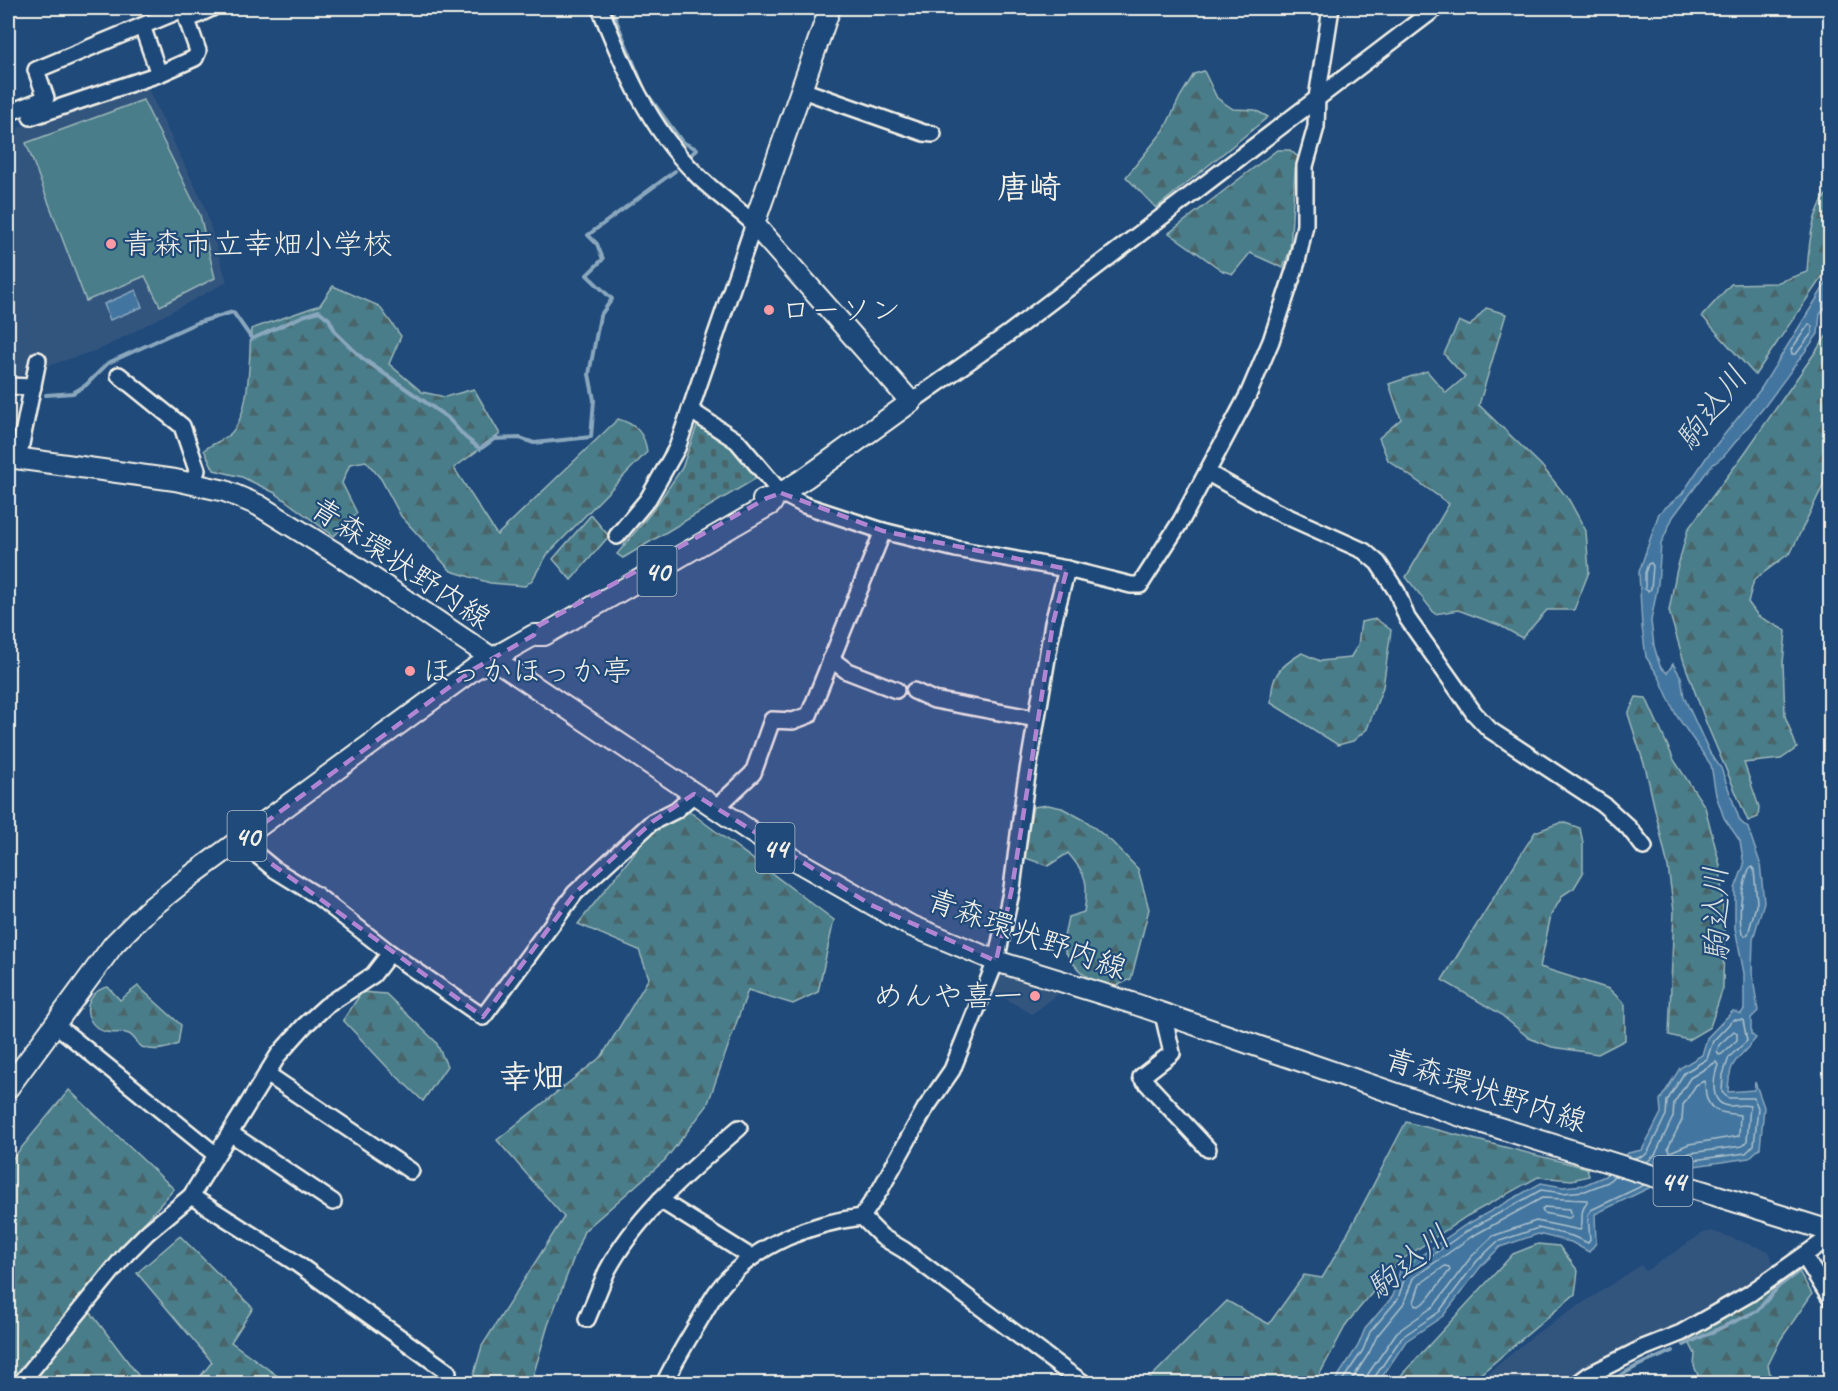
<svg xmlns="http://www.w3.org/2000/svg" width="1838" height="1391" font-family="Caveat,'Klee One',sans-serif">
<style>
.built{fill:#33547e}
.forest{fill:url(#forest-firs);stroke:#9eb7b9;stroke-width:1.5}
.cemetery{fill:url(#cemetery-stones);stroke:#9eb7b9;stroke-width:1.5}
.pitch{fill:#487d8a;stroke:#9eb7b9;stroke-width:1.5}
.water{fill:#4376a0;stroke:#8aa7bd;stroke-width:1.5}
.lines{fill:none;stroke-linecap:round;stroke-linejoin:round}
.shore{stroke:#adc0cb;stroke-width:1.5}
.stream{stroke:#8aa7bd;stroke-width:4}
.minor-casing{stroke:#f4f1e8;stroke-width:20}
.major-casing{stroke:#f4f1e8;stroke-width:24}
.minor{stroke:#1f4a7a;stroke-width:15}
.major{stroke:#1f4a7a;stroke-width:20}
.marked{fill:#b185d1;fill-opacity:0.2;stroke:#b185d1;stroke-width:4.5;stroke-dasharray:12 8;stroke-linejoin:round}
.poi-dot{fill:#ff9aa2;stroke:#1f4a7a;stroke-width:2}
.labels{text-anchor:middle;stroke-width:4.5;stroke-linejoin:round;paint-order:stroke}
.shield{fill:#1f4a7a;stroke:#b4bfc7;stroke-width:1.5}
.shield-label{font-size:28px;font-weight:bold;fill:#f4f1e8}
.poi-label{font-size:30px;fill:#f4f1e8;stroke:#1f4a7a;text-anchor:start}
.street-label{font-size:30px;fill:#f4f1e8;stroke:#1f4a7a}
.neighbourhood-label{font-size:32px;font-weight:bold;fill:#f4f1e8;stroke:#1f4a7a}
.water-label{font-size:32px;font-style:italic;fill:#d9dfdd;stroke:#1f4a7a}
.quarter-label{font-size:33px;font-weight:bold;fill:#f4f1e8;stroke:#1f4a7a}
</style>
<defs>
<pattern id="forest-firs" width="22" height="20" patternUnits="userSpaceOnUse" patternTransform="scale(1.5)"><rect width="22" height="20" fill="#487d8a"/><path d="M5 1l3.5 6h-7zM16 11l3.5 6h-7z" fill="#48656b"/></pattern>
<pattern id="cemetery-stones" width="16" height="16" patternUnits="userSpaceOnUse" patternTransform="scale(1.5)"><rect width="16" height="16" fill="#487d8a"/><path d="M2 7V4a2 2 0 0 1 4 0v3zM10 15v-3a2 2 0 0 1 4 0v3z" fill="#48656b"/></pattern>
</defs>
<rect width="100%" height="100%" fill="#1f4a7a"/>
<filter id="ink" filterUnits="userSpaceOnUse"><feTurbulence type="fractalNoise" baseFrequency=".0167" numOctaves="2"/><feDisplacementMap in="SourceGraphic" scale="12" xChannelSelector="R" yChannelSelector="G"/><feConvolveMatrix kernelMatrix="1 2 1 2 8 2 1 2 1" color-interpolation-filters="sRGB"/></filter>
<g filter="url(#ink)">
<g class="built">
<path d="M147,87L204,205L227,282L103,348L17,376H8V131Z"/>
<path d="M997,969L1058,987L1057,995L1032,1014L990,990Z"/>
<path d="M1712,1231L1769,1251L1775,1268L1696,1318L1616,1352L1564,1383L1483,1384L1480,1380L1534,1335L1641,1265L1646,1271L1703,1233Z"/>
</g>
<g class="forest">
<path d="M1204,71L1217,98L1233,109L1255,110L1268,117L1156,208L1126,177L1164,130L1180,97L1194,74Z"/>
<path d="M1277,150H1290L1298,157L1295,169L1290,250L1283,268L1250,253L1233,274L1223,271L1169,233Z"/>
<path d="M1830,190V265L1755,375L1702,316L1731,284L1776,283L1807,272C1809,244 1811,212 1830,190Z"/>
<path d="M333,286L379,306L401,336L389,364L422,392L445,397L474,389L500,434L454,468L497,535L618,419C636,424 645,434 647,452L547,555L532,580L525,586L490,583L451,571L401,516L381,479L366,461L350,464L342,483L357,513L334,536L275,493L242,477L214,470L204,450C212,444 221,441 229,435C251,417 249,357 251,329L320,305Z"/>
<path d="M1486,308L1506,314L1479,405L1541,465L1569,500L1586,531L1589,572L1574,610H1547L1522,638L1499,625L1458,610L1435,614L1406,577L1449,504L1388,460L1379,438L1401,419L1389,384L1427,371L1446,393L1465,377L1444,354L1459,321L1470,326Z"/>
<path d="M1830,331V394L1828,398L1830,407V471L1791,552L1754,580L1748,602L1758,616L1786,631L1783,663L1785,716L1797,748L1781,759L1744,763L1759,807L1758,817L1748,821L1707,725L1684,662L1669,611L1676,573L1688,529L1744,454Z"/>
<path d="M1376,619L1391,630L1383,687L1367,729L1353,741L1338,745L1271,703C1271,675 1279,667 1302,653L1320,661L1350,658L1358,645L1361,622Z"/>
<path d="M1636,697L1646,698L1674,760L1705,807L1720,865L1724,927L1723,988L1710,1027L1688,1040L1669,1035L1674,911L1668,867L1646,770L1628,714Z"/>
<path d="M1048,805L1062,808L1086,821L1112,842L1138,869L1149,909L1131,979L1112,988C1083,977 1078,973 1062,946L1068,917L1084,912C1089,883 1087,875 1068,853L1048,866L1023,857L1033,807Z"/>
<path d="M690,812L834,920L818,992L793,1004L748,990L707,1106L665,1160L584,1231L548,1325L531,1383L471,1384L482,1346L564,1217L497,1140L602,1056L649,978L639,950L578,924L655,827Z"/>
<path d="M1562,822L1580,828L1583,843V873L1574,888L1563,895L1551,915L1540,967L1609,989L1625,1004V1040L1598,1054L1552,1047L1529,1038L1499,1013L1442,980L1535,832Z"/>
<path d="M138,986L181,1025L178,1044C168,1049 153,1052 142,1047C137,1044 135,1037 129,1034C121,1031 114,1034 106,1032C92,1028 83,1014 90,1000C94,993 100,988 108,987L120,1000Z"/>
<path d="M362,992L386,994L436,1042L447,1066L423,1101L388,1068L343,1020Z"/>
<path d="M69,1090L174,1189L79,1297L144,1383L13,1384L8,1379V1164Z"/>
<path d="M1406,1122L1587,1168L1589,1176L1572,1180L1538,1177L1467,1216L1397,1263L1347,1323L1315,1383L1146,1382L1227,1301L1269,1324L1304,1275L1322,1278C1353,1228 1378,1174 1406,1122Z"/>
<path d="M180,1236L253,1308L231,1342L287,1383H195L212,1362L137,1273Z"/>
<path d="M1538,1244L1559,1246L1578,1271L1575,1294L1470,1383H1394L1513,1254Z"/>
<path d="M1797,1268L1812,1294L1781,1339L1768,1365L1772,1383L1701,1382L1694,1366L1695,1354L1687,1338Z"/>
</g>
<g class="cemetery">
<path d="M698,423L736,447L760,476L623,558L617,554L654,509L682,468Z"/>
<path d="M591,515L609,536L571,580L553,559Z"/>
</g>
<path class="pitch" d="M143,100L200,215L215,278L160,306L145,276L86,301L26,143Z"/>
<g class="water">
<path d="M1830,277V302L1820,314L1818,334L1765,406L1724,456L1711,466L1673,517L1661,544L1658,584L1651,621L1654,646L1660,666L1667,673L1673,664L1681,677L1684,697L1710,753L1721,768L1740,821L1748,828L1760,863L1764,902L1753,939L1752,971L1758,1011L1751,1018V1034L1756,1038C1738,1061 1729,1058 1728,1092L1754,1090L1755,1082L1764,1107L1760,1148L1749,1158L1694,1166L1595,1214L1596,1243L1589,1252L1571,1242L1538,1234L1500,1247L1482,1265L1443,1316L1406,1341L1378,1383L1333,1384L1358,1346L1365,1329L1393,1296L1400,1270L1464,1226L1541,1183L1563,1187L1584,1185L1605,1176L1628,1153L1642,1150L1661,1113L1660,1100L1680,1068L1702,1055L1707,1038L1733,1011L1741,1014L1744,1009V973L1735,928V889L1744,865L1740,841L1724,818L1716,795L1711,765L1676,715L1659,677L1646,657L1642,627L1639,572L1659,513L1682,494L1708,455L1760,390Z"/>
<path d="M136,290L142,307L110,320L104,304Z"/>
</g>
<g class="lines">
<g class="shore">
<path d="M1809,324L1812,326V333L1796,354H1792L1791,350Z"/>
<path d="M1651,563L1653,566L1651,589L1648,591L1645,589V573L1648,564Z"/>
<path d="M1752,867L1754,870L1757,902L1748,934L1745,936L1742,934C1738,911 1741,890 1749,869Z"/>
<path d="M1734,1031L1737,1033V1040L1722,1054L1719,1055L1717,1052L1719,1045Z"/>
<path d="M1704,1081C1706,1086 1705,1090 1706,1095C1710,1115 1726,1112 1740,1115L1739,1136L1689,1144L1670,1152L1668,1148L1682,1120L1683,1105L1696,1085Z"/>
<path d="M1633,1158L1644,1156L1648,1152L1666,1115L1667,1101L1684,1073L1707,1059L1713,1041L1733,1020H1743L1747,1041L1729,1057L1723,1075L1722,1092L1728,1098H1754L1758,1108L1754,1145L1746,1153L1693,1160L1673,1170"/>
<path d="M1647,1162L1655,1155L1673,1117L1674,1103L1690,1078L1716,1062L1718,1065C1713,1079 1709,1105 1730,1106C1738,1106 1744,1104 1750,1106L1747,1141L1742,1146L1690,1153L1663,1167"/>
<path d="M1544,1207L1570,1209L1572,1216L1569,1218L1544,1213L1542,1210Z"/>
<path d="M1445,1266L1449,1267L1450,1270L1427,1300L1419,1306L1415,1305L1414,1302L1420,1284Z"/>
<path d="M1340,1384L1363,1350L1370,1332L1398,1299L1406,1273L1467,1231L1541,1190L1563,1193L1585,1191L1608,1182L1614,1176"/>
<path d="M1349,1384L1369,1353L1377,1336L1404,1303L1413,1278L1471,1237L1542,1198L1587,1200V1203C1578,1213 1585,1221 1580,1230L1536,1221L1493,1236L1471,1257L1434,1306L1397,1332L1368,1374L1365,1384"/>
<path d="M1373,1384L1374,1378L1402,1337L1439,1312L1477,1261L1497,1242L1538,1228L1572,1236L1588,1243L1590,1240L1588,1215L1591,1210L1644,1185"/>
</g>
<g class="stream">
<path d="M611,8L645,91L682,142L697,149L688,158"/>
<path d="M8,394H21"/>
<path d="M46,395L73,393L86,385L108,363L196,323L233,312L252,339L303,316L319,311L329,319L336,333L362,358L448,418L465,437L480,449L494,439L520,438L534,443L591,437L594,400L589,374L600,316L612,299L587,275L603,259L597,244L588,235L675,171"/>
<path d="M1684,1345L1757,1311L1779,1286L1803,1268"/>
<path d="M1605,1384L1639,1365L1673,1351"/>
</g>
<g class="minor-casing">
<g id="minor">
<path d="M600,8C624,68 648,126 695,173C713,192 735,206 754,224L677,448L648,499L617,536"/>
<path d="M142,26L183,9"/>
<path d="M802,90L924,133L933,134"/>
<path d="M8,113L46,98L36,70L142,26L159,74"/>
<path d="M31,117L159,74L195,58L198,51L187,20L212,8"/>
<path d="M119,375L182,426L197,470L193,484"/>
<path d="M8,386L33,387"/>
<path d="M911,402L1008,334L1436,8"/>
<path d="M690,410L737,441L781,493L804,505L883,531L956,549L1067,569L1131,585H1140L1181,521L1248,395L1271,341L1297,262L1305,225V166L1316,127L1317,98L1331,8"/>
<path d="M18,459L38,360"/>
<path d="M1208,473L1275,511L1364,551L1378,563L1397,592L1407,618L1474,713L1490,730L1604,805L1629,828L1644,847"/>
<path d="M831,659L847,671L896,690"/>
<path d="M914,691L934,700L1036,719"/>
<path d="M716,808L753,773L772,720L793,721L809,715L883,531"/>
<path d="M240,841L274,869L316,895L390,953L483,1017L575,893L652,822L676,810L694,794"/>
<path d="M1163,1014L1172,1053L1141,1077L1208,1149"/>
<path d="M55,1024L216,1155"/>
<path d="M267,1074L411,1171"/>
<path d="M230,1133L333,1202"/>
<path d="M191,1196L296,1263L448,1372"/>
<path d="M660,1200L751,1257"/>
<path d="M862,1217L882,1237L904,1250L1066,1371L1085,1384"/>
<path d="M1804,1256L1830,1298"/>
<path d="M587,1319C594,1303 600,1287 607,1271C638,1213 691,1170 739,1128"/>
<path d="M20,1384L126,1254L148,1232L191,1196L279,1054L304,1026L326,1006L373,975L390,953"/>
<path d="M664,1384C674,1362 686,1343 698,1323C706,1310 713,1295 723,1284C757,1244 811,1223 862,1217L880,1190L925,1109L952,1070L996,961L1012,888L1025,788L1053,623L1067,569"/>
<path d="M1577,1384L1589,1375L1643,1348L1681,1333L1749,1294L1830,1237"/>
</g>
</g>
<g class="major-casing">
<g id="major">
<path d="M8,457L175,480L225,491L258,505L334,552L786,855L907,924L996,961L1135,1004L1464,1117L1830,1231"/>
<path d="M763,500L775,497L807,477L911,402L754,224L830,8"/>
<path d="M8,1088L114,944L147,911L192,875L474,669L534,635H544L771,504L775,497"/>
</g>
</g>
<use href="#minor" class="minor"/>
<use href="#major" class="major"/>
</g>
</g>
<path class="marked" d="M781,493L883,531L1067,569L1053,623L1012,888L996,961L871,905L694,794L652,822L575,893L483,1017L240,841L474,669L534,635L538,626L767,498Z"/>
<g class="poi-dot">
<circle cx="111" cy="244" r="6"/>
<circle cx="769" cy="310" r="6"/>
<circle cx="410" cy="671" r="6"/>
<circle cx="1035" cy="996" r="6"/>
</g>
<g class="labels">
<g class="shield">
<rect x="637.5" y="546" width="39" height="50" rx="4.5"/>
<rect x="227.5" y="811" width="39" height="50" rx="4.5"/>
<rect x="755.5" y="823" width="39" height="50" rx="4.5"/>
<rect x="1653.5" y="1156" width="39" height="50" rx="4.5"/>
</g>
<g class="shield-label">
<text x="657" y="581">40</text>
<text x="247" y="846">40</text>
<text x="775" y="858">44</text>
<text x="1673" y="1191">44</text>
</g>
<g class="poi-label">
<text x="123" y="254">青森市立幸畑小学校</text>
<text x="781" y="320">ローソン</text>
<text x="422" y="681">ほっかほっか亭</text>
<text x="1023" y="1006" text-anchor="end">めんや喜一</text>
</g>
<g class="street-label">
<text transform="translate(401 563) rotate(34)" y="10">青森環状野内線</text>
<text transform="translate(1027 934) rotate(20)" y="10">青森環状野内線</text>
<text transform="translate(1486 1090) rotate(18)" y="10">青森環状野内線</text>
</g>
<g class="neighbourhood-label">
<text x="1029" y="198">唐崎</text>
</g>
<g class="water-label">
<text transform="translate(1711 408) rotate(-53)" y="11">駒込川</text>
<text transform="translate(1716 914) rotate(-91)" y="11">駒込川</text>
<text transform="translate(1408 1262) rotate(-39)" y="11">駒込川</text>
</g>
<g class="quarter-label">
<text x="532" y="1088">幸畑</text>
</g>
</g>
<rect width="1838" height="1391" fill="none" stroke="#1f4a7a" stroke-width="30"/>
<rect x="15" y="15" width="1808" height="1361" fill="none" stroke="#f4f1e8" stroke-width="2" filter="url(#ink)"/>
</svg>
